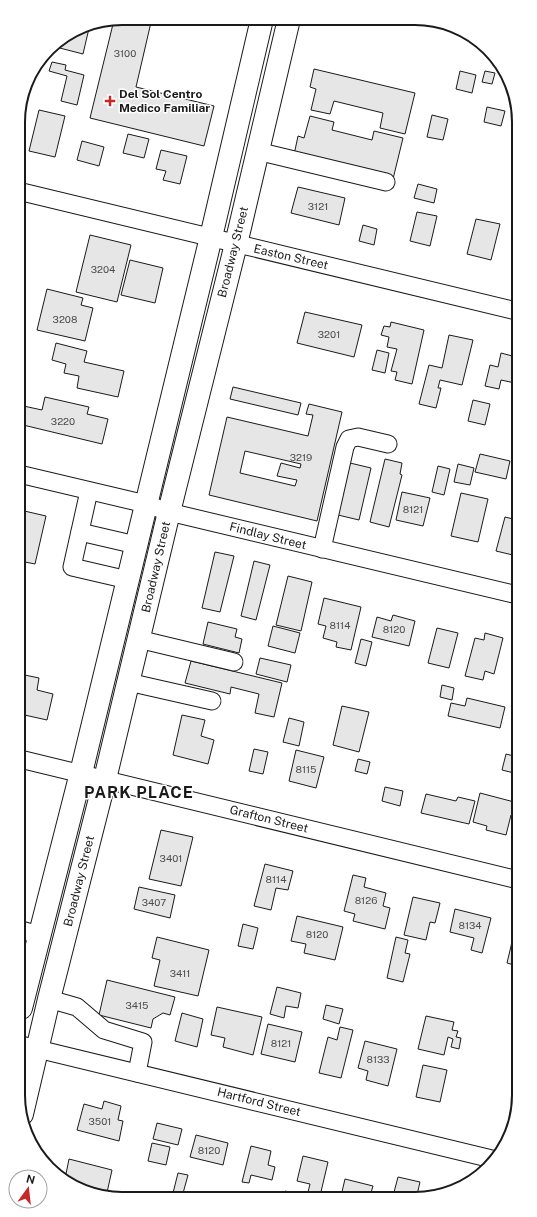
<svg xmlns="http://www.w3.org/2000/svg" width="537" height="1217" font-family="'Public Sans',sans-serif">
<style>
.building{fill:#e6e6e6;stroke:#1a1a1a;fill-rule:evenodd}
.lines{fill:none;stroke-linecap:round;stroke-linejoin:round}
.minor-casing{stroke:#1a1a1a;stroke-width:19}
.major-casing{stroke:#1a1a1a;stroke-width:24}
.minor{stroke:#fff;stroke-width:17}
.major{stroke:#fff;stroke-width:22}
.poi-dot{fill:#c62828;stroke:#fff;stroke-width:1.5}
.labels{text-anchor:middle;stroke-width:3;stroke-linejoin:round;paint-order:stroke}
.number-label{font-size:10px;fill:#4d4d4d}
.poi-label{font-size:12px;font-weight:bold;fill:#1a1a1a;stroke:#fff;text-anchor:start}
.street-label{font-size:12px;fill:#1a1a1a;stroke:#fff}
.district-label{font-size:16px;font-weight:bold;letter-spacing:1px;fill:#1a1a1a;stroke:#fff}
.rim{fill:none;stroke:#1a1a1a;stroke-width:2}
</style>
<rect width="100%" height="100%" fill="#fff"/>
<g class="building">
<path d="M122,18H152L136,87L214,106L204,146L90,118L114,20Z"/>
<path d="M90,24L83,54L52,46L83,26Z"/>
<path d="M52,62L66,65L65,70L84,75L77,105L61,101L67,76L49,71Z"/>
<path d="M314,69L415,93L405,134L380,128L383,113L334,101L330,114L311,110L316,89L310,87Z"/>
<path d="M460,71L476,75L472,93L456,89Z"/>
<path d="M485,71L495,73L492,84L482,82Z"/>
<path d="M487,107L505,111L501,126L484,122Z"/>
<path d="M39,110L65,116L55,157L29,151Z"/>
<path d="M432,115L448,119L443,140L427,137Z"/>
<path d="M310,116L334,122L332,130L372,140L374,131L403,138L393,179L294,155L298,136L304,138Z"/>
<path d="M128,134L149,139L144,158L123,153Z"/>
<path d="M82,141L104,147L99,166L77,160Z"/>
<path d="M161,150L187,156L180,184L163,180L166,171L156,169Z"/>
<path d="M418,184L437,189L434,203L414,198Z"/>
<path d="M298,187L345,198L339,225L291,213Z"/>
<path d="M417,212L437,216L430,246L410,241Z"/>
<path d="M476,219L500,224L491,260L467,254Z"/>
<path d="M363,225L377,229L374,245L359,241Z"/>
<path d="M90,235L131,245L117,302L76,292Z"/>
<path d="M130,260L163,268L155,303L121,295Z"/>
<path d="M47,289L83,298L81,305L93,308L85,341L37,330Z"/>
<path d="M305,312L362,325L354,357L297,343Z"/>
<path d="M391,322L424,330L412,384L395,380L397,372L391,371L397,349L387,347L389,337L381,335L384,326L390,327Z"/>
<path d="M449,335L473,340L462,385L440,380L438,388H441L436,408L419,404L429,365L442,368Z"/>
<path d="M56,343L87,351L84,362L124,371L118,397L77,388L79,376L64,373L66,364L52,360Z"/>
<path d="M377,350L389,353L385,373L372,370Z"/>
<path d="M501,353L516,357V376L515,383L501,380L499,389L485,386L490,365L498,367Z"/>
<path d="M233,387L301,403L298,415L230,399Z"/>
<path d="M45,397L89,407L87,414L108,419L102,444L19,424V405L42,410Z"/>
<path d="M473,400L490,404L485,425L468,421Z"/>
<path d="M309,404L342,412L317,521L209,495L227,417L308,436L313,415L306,414ZM245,451L301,464L300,468L281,463L277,476L297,480L295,486L240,473Z"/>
<path d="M480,454L510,461L506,479L475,472Z"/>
<path d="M385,459L402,463L400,474L402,475L389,527L370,522Z"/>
<path d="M350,463L371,468L359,520L338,515Z"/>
<path d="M458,464L474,468L470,485L454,482Z"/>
<path d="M438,466L450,469L444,495L432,492Z"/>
<path d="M402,492L430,498L423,526L396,520Z"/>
<path d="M461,493L488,499L478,542L451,536Z"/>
<path d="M20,510L46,516L35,564L20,561Z"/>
<path d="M505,517L517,520V556L496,551Z"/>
<path d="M215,552L234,556L220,612L202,608Z"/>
<path d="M254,561L270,565L256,620L241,616Z"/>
<path d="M288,576L312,582L301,631L276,625Z"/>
<path d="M324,598L361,607L351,650L336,647L337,642L323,638L326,626L318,624Z"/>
<path d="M393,615L415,621L409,646L372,637L377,617L391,621Z"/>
<path d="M208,622L237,629L235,637L242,639L239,653L203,644Z"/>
<path d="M273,626L300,633L295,653L268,646Z"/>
<path d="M437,628L458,633L449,668L428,663Z"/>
<path d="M485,633L503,638L494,674L485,671L483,680L465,676L475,638L484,640Z"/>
<path d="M361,639L372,642L366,666L355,663Z"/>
<path d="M260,658L291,665L287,682L256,674Z"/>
<path d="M191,661L282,683L274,717L255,713L259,694L231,687L230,694L185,683Z"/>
<path d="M20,674L39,678L37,690L53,694L47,720L20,714Z"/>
<path d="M442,685L454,688L452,700L440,697Z"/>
<path d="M467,698L505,707L500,728L448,716L451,703L465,706Z"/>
<path d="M342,706L369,712L359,752L333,745Z"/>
<path d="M182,715L205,720L201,736L214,740L208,764L173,755Z"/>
<path d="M289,718L304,722L299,746L283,742Z"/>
<path d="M254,749L268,752L263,774L249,771Z"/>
<path d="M296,750L324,757L316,788L289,781Z"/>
<path d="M506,754L518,757V774L502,770Z"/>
<path d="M358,759L370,762L367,774L355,771Z"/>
<path d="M385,787L403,791L400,806L382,801Z"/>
<path d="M480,793L518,803L515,816L511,815L506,835L486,830L487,826L473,822Z"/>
<path d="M426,794L456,801L458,797L475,801L469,824L421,813Z"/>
<path d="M161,830L193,837L181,886L149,879Z"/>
<path d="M265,864L293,871L288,890L276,888L271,910L254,906Z"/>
<path d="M353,875L366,878L364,887L386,893L383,906L390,908L385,929L353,921L355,914L344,911Z"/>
<path d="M139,887L175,895L170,918L134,909Z"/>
<path d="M413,897L440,903L435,923L430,922L426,940L404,935Z"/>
<path d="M455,909L491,918L482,953L471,950L474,938L450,932Z"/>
<path d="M297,916L343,927L335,960L304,953L306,944L291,941Z"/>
<path d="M243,924L258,928L253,949L238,946Z"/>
<path d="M516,925H518V974L516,973L518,966L507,963Z"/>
<path d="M157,937L209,950L198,996L154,986L160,960L152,958Z"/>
<path d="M396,937L408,940L405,953L410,954L403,982L387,978Z"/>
<path d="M107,980L175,997L170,1015L163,1013L153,1019L151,1028L99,1015Z"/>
<path d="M277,987L301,993L298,1008L286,1006L284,1018L270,1014Z"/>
<path d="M326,1005L343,1009L339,1024L323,1019Z"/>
<path d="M217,1007L262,1017L253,1055L223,1047L225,1038L211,1035Z"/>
<path d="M182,1013L203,1019L197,1047L175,1041Z"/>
<path d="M426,1016L454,1022L452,1030L458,1031L456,1037L461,1038L459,1049L451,1047L453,1039L448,1037L444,1055L418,1049Z"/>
<path d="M268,1024L302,1032L295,1062L261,1054Z"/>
<path d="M340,1027L353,1030L341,1078L319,1073L328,1037L337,1040Z"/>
<path d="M365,1041L397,1049L388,1086L366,1080L368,1071L358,1068Z"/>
<path d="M423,1065L447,1070L440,1102L416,1097Z"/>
<path d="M104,1101L121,1106L118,1120L123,1121L119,1141L77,1130L84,1104L102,1109Z"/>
<path d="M157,1123L182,1129L178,1145L153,1139Z"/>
<path d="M196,1135L228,1143L223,1165L190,1157Z"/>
<path d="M152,1143L170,1147L166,1165L148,1161Z"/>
<path d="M251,1146L271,1151L268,1165L275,1167L272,1180L251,1175L249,1183L242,1182Z"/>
<path d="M303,1156L328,1162L320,1196H307L310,1184L297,1181Z"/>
<path d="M69,1159L112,1170L106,1197L99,1195L65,1179Z"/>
<path d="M178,1173L188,1175L182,1197H172Z"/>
<path d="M398,1177L420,1182L417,1195L393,1196Z"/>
<path d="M345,1179L373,1186L370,1196H341Z"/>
<path d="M285,1191L305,1196H283Z"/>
</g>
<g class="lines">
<g class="minor-casing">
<g id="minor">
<path d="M257,151L386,182"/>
<path d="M18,191L516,311"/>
<path d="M19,474L146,504L169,512L517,595"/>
<path d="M89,491L72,567L128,580"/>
<path d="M80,532L136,545"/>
<path d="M322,549L345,447L349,439L358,437L388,444"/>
<path d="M138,639L234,662"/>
<path d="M128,682L212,701"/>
<path d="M20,759L518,880"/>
<path d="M21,930L39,935"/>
<path d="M49,999L77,1007L104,1030L143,1042L137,1073"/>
<path d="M21,1045L496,1160"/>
</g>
</g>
<g class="major-casing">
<g id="major">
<path d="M21,1008L81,773L211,237L262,19"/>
<path d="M22,1114L49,999L105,779L169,512L236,244L289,19"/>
</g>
</g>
<use href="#minor" class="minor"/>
<use href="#major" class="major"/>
</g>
<path class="poi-dot" d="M108 95h4v4h4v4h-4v4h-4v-4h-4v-4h4z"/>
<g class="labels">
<g class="number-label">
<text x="125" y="57">3100</text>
<text x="318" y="210">3121</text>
<text x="103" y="273">3204</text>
<text x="65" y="323">3208</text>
<text x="329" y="338">3201</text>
<text x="63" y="425">3220</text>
<text x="301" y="461">3219</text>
<text x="413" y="513">8121</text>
<text x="340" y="629">8114</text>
<text x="394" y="633">8120</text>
<text x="306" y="773">8115</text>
<text x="171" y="862">3401</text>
<text x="276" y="883">8114</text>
<text x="366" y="904">8126</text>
<text x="154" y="906">3407</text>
<text x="470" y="929">8134</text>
<text x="317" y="938">8120</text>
<text x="180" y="977">3411</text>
<text x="137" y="1009">3415</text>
<text x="281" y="1047">8121</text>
<text x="378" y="1063">8133</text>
<text x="100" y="1125">3501</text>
<text x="209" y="1154">8120</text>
</g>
<g class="poi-label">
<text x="119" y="98">Del Sol Centro<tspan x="119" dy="14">Medico Familiar</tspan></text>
</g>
<g class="street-label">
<text transform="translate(233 252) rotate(-76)" y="4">Broadway Street</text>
<text transform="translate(291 257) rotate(13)" y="4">Easton Street</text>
<text transform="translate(268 536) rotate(14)" y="4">Findlay Street</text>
<text transform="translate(156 567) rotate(-77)" y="4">Broadway Street</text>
<text transform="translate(269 819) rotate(14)" y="4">Grafton Street</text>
<text transform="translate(79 881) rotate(-76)" y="4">Broadway Street</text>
<text transform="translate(259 1102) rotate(14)" y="4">Hartford Street</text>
</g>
<g class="district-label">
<text x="139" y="798">PARK PLACE</text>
</g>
</g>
<path d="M0 0H537V1217H0ZM122 25H415A97 97 0 0 1 512 122V1095A97 97 0 0 1 415 1192H122A97 97 0 0 1 25 1095V122A97 97 0 0 1 122 25Z" fill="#fff" fill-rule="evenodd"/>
<path class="rim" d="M122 25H415A97 97 0 0 1 512 122V1095A97 97 0 0 1 415 1192H122A97 97 0 0 1 25 1095V122A97 97 0 0 1 122 25Z"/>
<g transform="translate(28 1189) rotate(15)"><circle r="19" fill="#ffffff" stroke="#a3a3a3"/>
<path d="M0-3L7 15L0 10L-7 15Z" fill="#c62828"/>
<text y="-6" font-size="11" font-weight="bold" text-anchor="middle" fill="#1a1a1a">N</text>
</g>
</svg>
